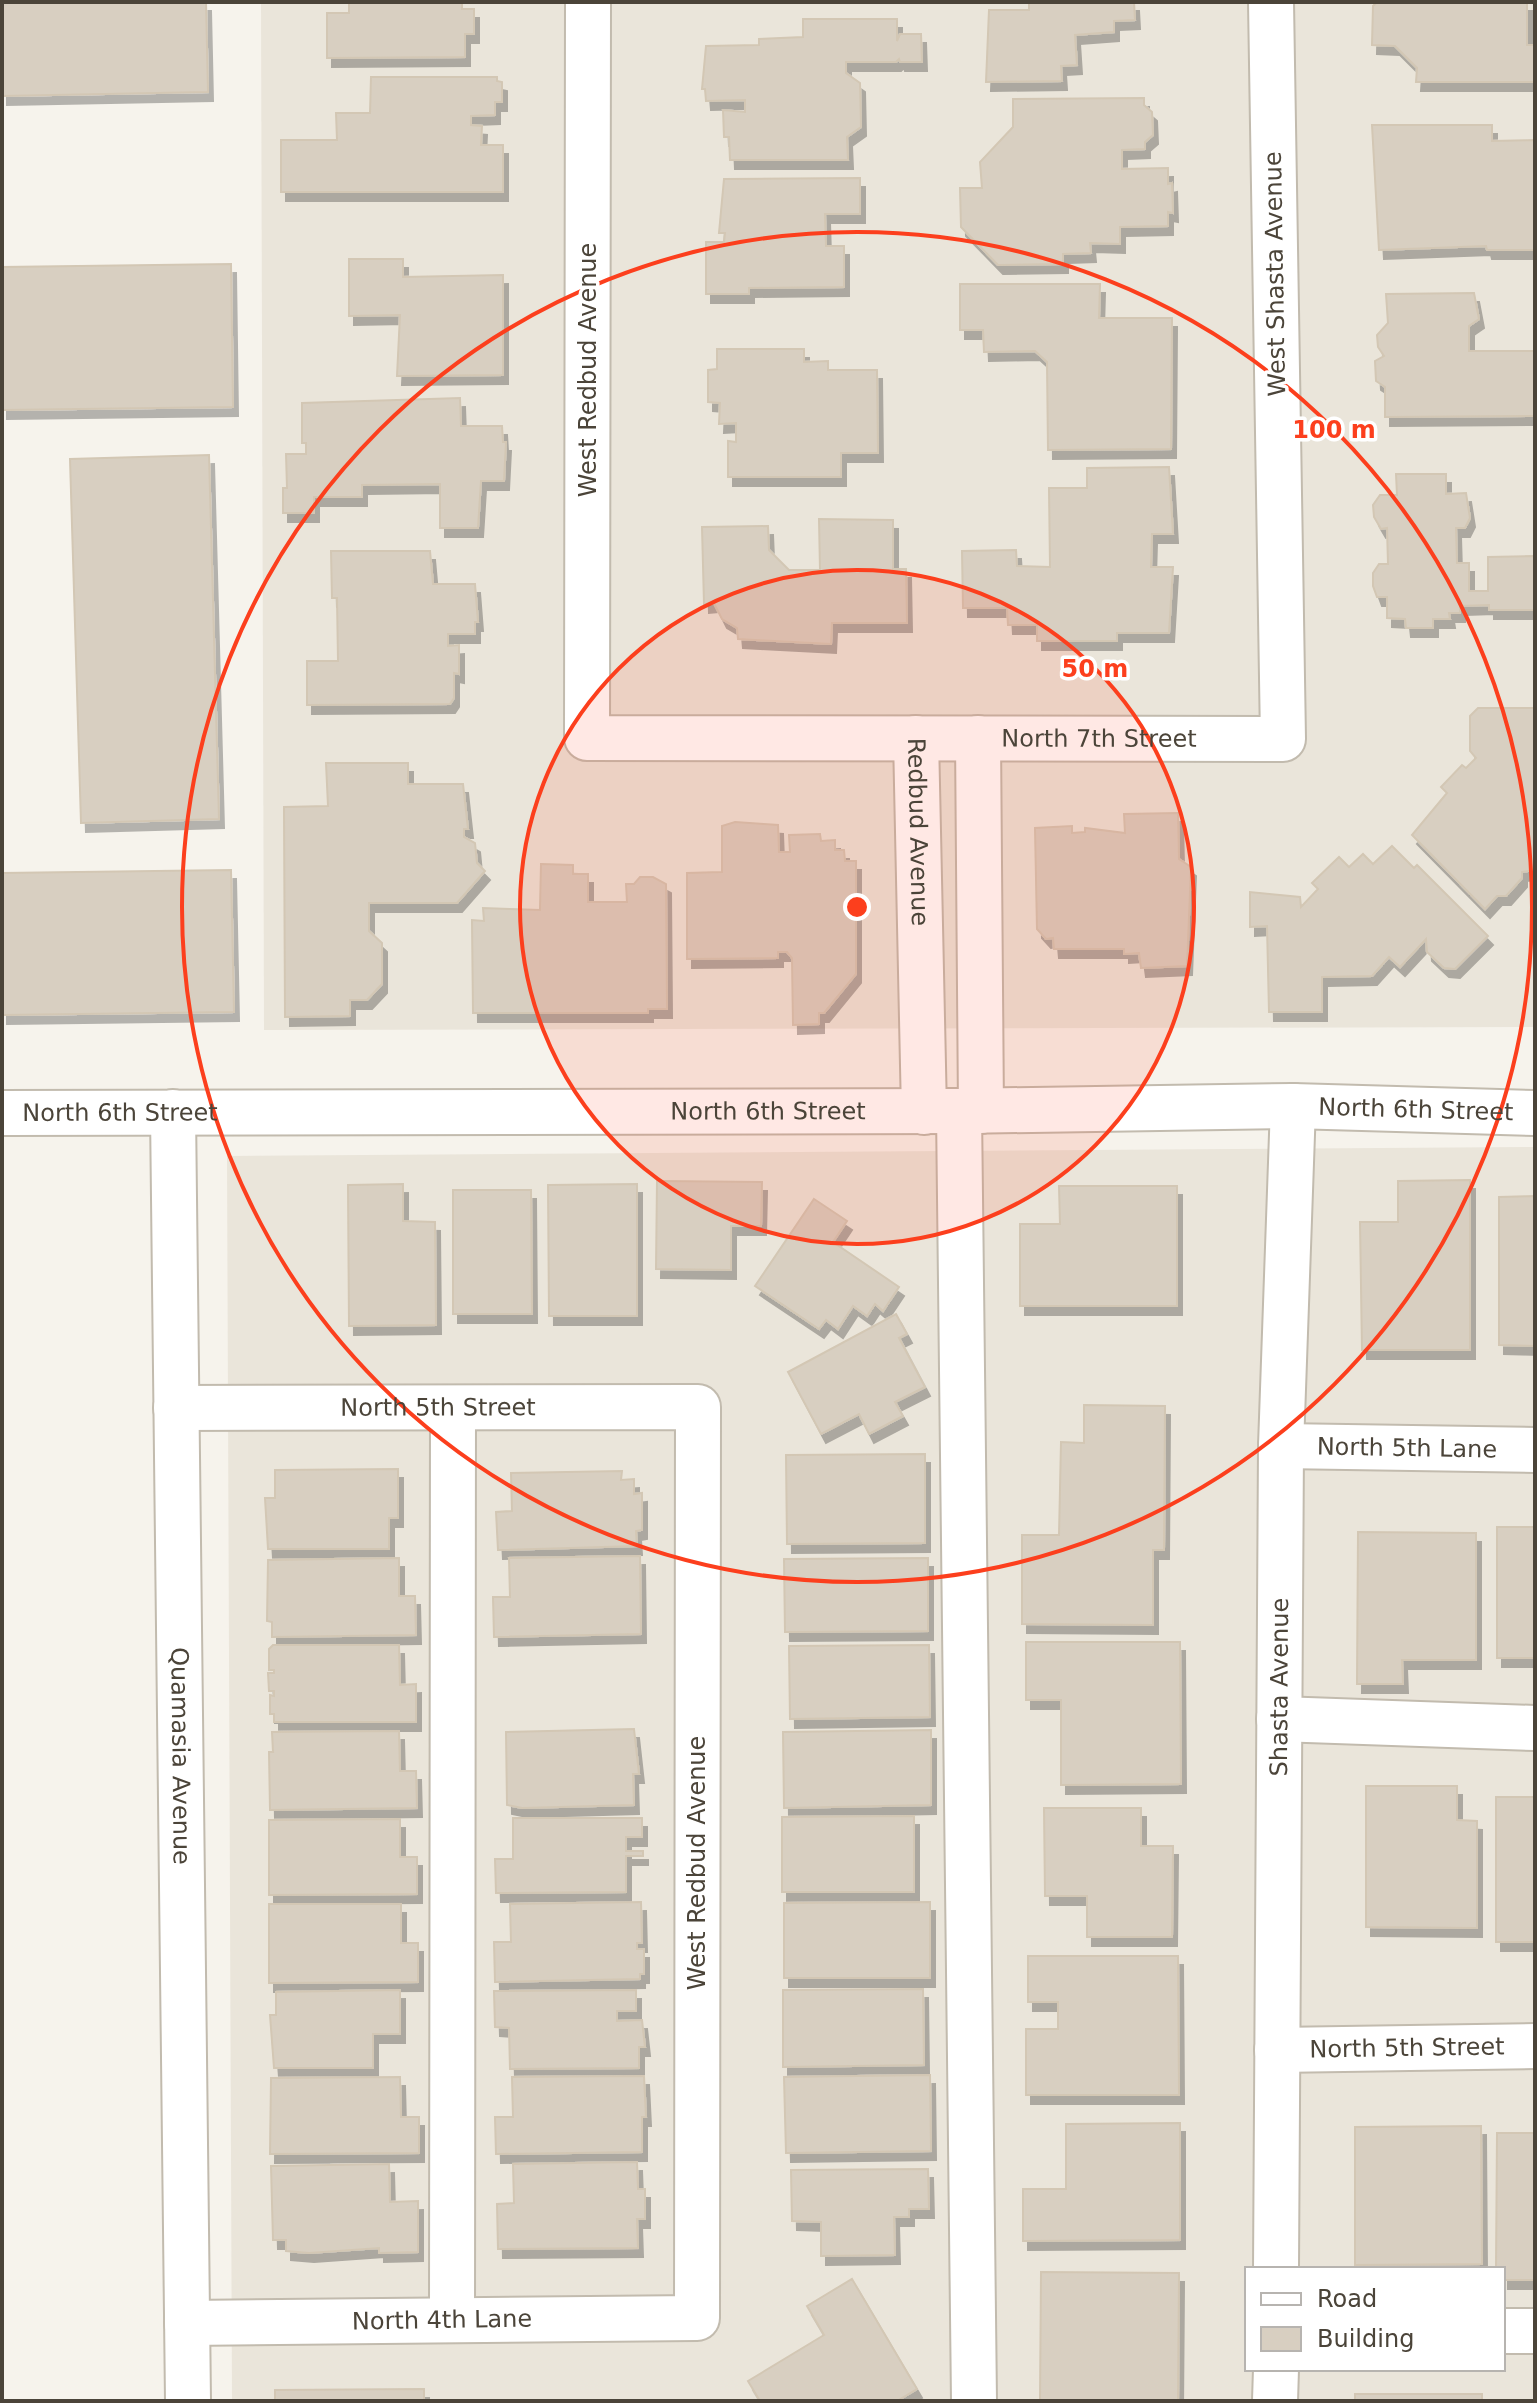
<svg xmlns="http://www.w3.org/2000/svg" width="1537" height="2403" font-family="'DejaVu Sans',sans-serif">
<style>
.residential{fill:#eae5da;fill-rule:evenodd}
.building{fill:#d8cfc1;stroke:#d3c7b4;stroke-width:2;filter:url(#shadow)}
.lines{fill:none;stroke-linecap:round;stroke-linejoin:round}
.minor-casing{stroke:#c2bbae;stroke-width:48}
.minor{stroke:#fff;stroke-width:44}
.ring{fill:none;stroke:#fc3f1d;stroke-width:4}
.labels{text-anchor:middle;stroke-width:7;stroke-linejoin:round;paint-order:stroke}
.street-label{font-size:24px;fill:#4b4439;stroke:#fff}
.centre{fill:#fc3f1d;stroke:#fff;stroke-width:4}
.ring-label{font-size:24px;text-anchor:middle;font-weight:bold;fill:#fc3f1d;stroke:#fff;stroke-width:7;stroke-linejoin:round;paint-order:stroke}
</style>
<defs>
<filter id="shadow"><feDropShadow dx="5" dy="9" stdDeviation="0" flood-color="#0004"/></filter>
</defs>
<rect width="100%" height="100%" fill="#f6f3ec"/>
<g class="residential">
<path d="M261,2H1535V1027L264,1030Z"/>
<path d="M1535,1147V2401H232L227,1156ZM1247,2269H1503V2369H1247Z"/>
</g>
<g class="building">
<path d="M2,2H206L208,92L2,96Z"/>
<path d="M349,2H462V9H474V34H465V57L327,58V13H349Z"/>
<path d="M1029,2H1134L1135,20L1114,21V32L1075,35L1077,65L1061,66L1062,81L986,82L989,10H1029Z"/>
<path d="M1377,2H1527V45H1535V82H1416L1417,68L1395,46L1372,45L1373,6Z"/>
<path d="M803,19H897V41L900,34H921L922,62H900L899,59L896,62H846V73L860,83L861,127L847,137L848,160H730L729,137H724L723,110L745,112V100L706,101L705,89H702L706,46L759,45V39L803,37Z"/>
<path d="M371,77H497V81L502,82V102H495V115L471,116V125L482,126L481,145H503V192H281V140H337L336,113H370Z"/>
<path d="M1144,98V105L1152,112L1153,135L1145,142V149L1122,150V169L1168,168V184L1172,183L1173,213L1168,212V226L1120,227V244L1090,243L1091,253L1063,254V264L998,265L961,227L960,188H982L980,162L1013,127V99Z"/>
<path d="M1372,125H1492V141L1535,140V250H1487L1486,246L1379,250Z"/>
<path d="M860,178V214H825L826,246H844V287L749,288V294H706V242H724L725,233H719L724,179Z"/>
<path d="M349,259H403V277L503,275V375L397,376L400,315L349,316Z"/>
<path d="M231,264L233,407L2,410V267Z"/>
<path d="M960,284H1100L1099,318H1172L1171,449L1048,450L1047,362L1035,351L984,352L983,330H960Z"/>
<path d="M1474,293L1479,319L1469,326V351H1535V416L1385,417V387L1376,381L1375,361L1384,356L1378,347L1377,335L1388,323L1386,294Z"/>
<path d="M717,349H804V362L828,361V370H877L878,453H841V477H728V441L736,442V423L719,424L720,403L708,402V370L717,369Z"/>
<path d="M460,398L461,426H502L503,442H506L504,481H481L478,528H440V484L362,485V497H314V513H283V488H287L286,454H306V443H302V403Z"/>
<path d="M209,455L219,819L81,823L70,459Z"/>
<path d="M1169,467L1173,534H1152L1151,567H1173L1169,633H1117V641H1037V625H1008L1007,608H963L962,551L1016,550L1017,566L1050,567L1049,488H1087V468Z"/>
<path d="M1396,474H1446V494L1466,493L1470,518L1465,528H1456L1457,563H1469V591H1488V557L1535,556V610H1489V605L1460,606V613H1449L1450,619H1433V628H1406L1405,619L1387,618V597H1377L1373,586V573L1379,564H1388L1387,528L1381,529L1374,517L1373,505L1380,495H1397Z"/>
<path d="M819,519L893,520V569H906L907,623H832L831,644L738,639L737,628L722,619L714,603L704,604L702,527L768,526L769,550L789,570H820Z"/>
<path d="M331,551H430L433,584H475L478,622H475V634H448V646L459,645V674L454,673V698L450,704L307,705V661H338L337,598H332Z"/>
<path d="M1478,708H1535V870L1522,872V878L1506,896H1497L1485,909L1412,835L1447,793L1441,787L1462,765L1466,768L1476,758L1470,751V716Z"/>
<path d="M326,763H408V784H463L468,829H464V837L475,843L477,863L485,871L457,903H369V931L382,943V984L367,1000H350V1016L285,1017L284,807L328,806Z"/>
<path d="M1178,813L1179,859L1191,867L1187,966L1141,968L1139,953L1124,954V949H1054L1053,938L1046,939L1037,929L1035,828L1072,826V833L1085,832V828L1125,833L1124,814Z"/>
<path d="M735,822L778,825L779,852H790L789,835L820,834L821,841L835,840V850H844L845,861H856V974L824,1013H819V1024L793,1025L792,958L787,952H778V958L687,959V873L722,872V826Z"/>
<path d="M1392,846L1414,868L1417,865L1488,936L1455,969L1444,968L1427,952L1426,939L1400,967L1389,957L1372,976L1322,977V1012H1269L1267,926L1250,927V892L1300,897L1301,907L1318,889L1312,883L1339,857L1349,867L1363,854L1373,864Z"/>
<path d="M541,864L573,865V874H588V902H627L626,884H634L640,877H653L666,884L667,1009H648V1013H473L472,920L484,921L483,908L540,910Z"/>
<path d="M231,870L234,1012L2,1015V873Z"/>
<path d="M1470,1180V1350H1362L1360,1222H1398V1181Z"/>
<path d="M657,1181L762,1182L761,1226H731V1270L656,1269Z"/>
<path d="M403,1184V1221L435,1222L436,1325L349,1326L348,1185Z"/>
<path d="M637,1184V1316H549L548,1185Z"/>
<path d="M1059,1186H1177V1306H1020V1224H1060Z"/>
<path d="M453,1190H531L532,1314H453Z"/>
<path d="M1535,1196V1346L1499,1345V1197Z"/>
<path d="M814,1199L847,1221L833,1242L899,1287L883,1311L875,1304L867,1316L853,1306L838,1329L826,1320L819,1329L755,1286Z"/>
<path d="M896,1314L907,1334L899,1338L925,1387L895,1402L903,1416L869,1434L859,1414L821,1434L788,1372Z"/>
<path d="M1084,1405L1165,1406L1164,1550H1153V1625L1022,1624V1535H1059L1061,1442L1084,1443Z"/>
<path d="M925,1454V1543L787,1544L786,1455Z"/>
<path d="M398,1469V1518H389V1549H268L265,1498H275V1470Z"/>
<path d="M622,1471L621,1480L634,1479V1494L642,1493V1530L636,1531L637,1546L498,1550L496,1512L512,1511L511,1473Z"/>
<rect x="1497" y="1527" width="38" height="131"/>
<path d="M1358,1532L1476,1533V1660H1402L1403,1684H1357Z"/>
<path d="M640,1556L641,1634L494,1637L493,1597H510L509,1558Z"/>
<path d="M399,1558V1596H415L416,1635L272,1637V1622L267,1621L268,1560Z"/>
<path d="M928,1558V1631L785,1632L784,1559Z"/>
<path d="M1026,1642H1180L1181,1784L1061,1785V1700H1026Z"/>
<path d="M273,1645H399L400,1685L416,1684V1722H274V1714H270V1695L274,1696V1691H269L268,1673H274V1670H269V1649Z"/>
<path d="M929,1645L930,1717L790,1719L789,1646Z"/>
<path d="M634,1729L639,1774H633L634,1805L522,1808L507,1805L506,1732Z"/>
<path d="M931,1730V1805L784,1808L783,1732Z"/>
<path d="M399,1731L400,1771H416L417,1808L270,1810L269,1752H273L272,1732Z"/>
<path d="M1366,1786H1457V1820L1477,1821V1928L1366,1927Z"/>
<rect x="1496" y="1797" width="39" height="145"/>
<path d="M1044,1808H1141V1846H1173L1172,1937H1087V1896H1045Z"/>
<path d="M914,1816V1892H782V1817Z"/>
<path d="M513,1818H642V1837H626V1851H643V1856H626V1892L496,1893L495,1859H513Z"/>
<path d="M400,1819V1857H417V1894L269,1895V1820Z"/>
<path d="M641,1902L642,1943H637V1949H644V1974H640V1979L495,1982L494,1942H511L510,1904Z"/>
<path d="M930,1902V1978H784V1903Z"/>
<path d="M269,1904H401V1943H418V1982L269,1983Z"/>
<path d="M1028,1956H1178L1179,2095H1026V2029H1058V2002H1028Z"/>
<path d="M923,1989L924,2065L783,2067V1990Z"/>
<path d="M400,1990V2034H373V2068H274L270,2015H276V1992Z"/>
<path d="M636,1990V2011H617V2021L642,2020L645,2047H639V2068L510,2069L509,2028L495,2027L494,1991Z"/>
<path d="M930,2075L931,2151L786,2153L784,2077Z"/>
<path d="M644,2076L646,2117H642V2152L496,2154L495,2117H513L512,2077Z"/>
<path d="M400,2077L401,2117H419V2153L270,2154L271,2078Z"/>
<path d="M1180,2123V2240L1023,2241V2189H1066V2124Z"/>
<path d="M1481,2126L1482,2264L1355,2265V2127Z"/>
<path d="M1497,2133H1535V2280H1503V2269H1496Z"/>
<path d="M637,2162L638,2189H645V2219H637L638,2248L498,2249L497,2204L514,2203L513,2164Z"/>
<path d="M389,2164L390,2202L418,2201V2252L379,2253V2248L309,2253L286,2251V2240H273L271,2166Z"/>
<path d="M928,2169L929,2209H909V2217H894L895,2255L821,2256V2222L792,2221L791,2170Z"/>
<path d="M1041,2272L1179,2273L1178,2401H1040Z"/>
<path d="M852,2279L917,2389L897,2401H760L748,2381L824,2335L807,2306Z"/>
<path d="M424,2389V2401H275V2390Z"/>
<rect x="1355" y="2394" width="127" height="7"/>
</g>
<g class="lines">
<g class="minor-casing">
<g id="minor">
<path id="s1" d="M588,2L587,738L1283,739L1271,2"/>
<path id="s2" d="M916,738L924,1112"/>
<path d="M978,738L981,1111"/>
<path d="M959,1111L974,2401"/>
<path id="s3" d="M173,1112L188,2401"/>
<path id="s4" d="M2,1113L959,1111L1293,1106L1535,1113"/>
<path id="s5" d="M176,1408L698,1407L697,2318L187,2323"/>
<path id="s6" d="M1281,1446L1535,1450"/>
<path d="M1279,1719L1535,1728"/>
<path id="s7" d="M1277,2050L1535,2046"/>
<path id="s8" d="M1276,2269L1281,1446L1293,1106"/>
<path d="M452,2320L453,1408"/>
<path d="M1503,2331H1535"/>
<path d="M1275,2401L1276,2369"/>
</g>
</g>
<use href="#minor" class="minor"/>
</g>
<circle cx="857" cy="907" r="337" fill="#fc3f1d" fill-opacity=".12"/>
<g class="ring">
<circle cx="857" cy="907" r="337"/>
<circle cx="857" cy="907" r="675"/>
</g>
<g class="labels">
<g class="street-label">
<text transform="translate(1275 274) rotate(-91)" y="8">West Shasta Avenue</text>
<text transform="translate(588 370) rotate(-90)" y="8">West Redbud Avenue</text>
<text dy="8" stroke="none"><textPath href="#s1" startOffset="1248">North 7th Street</textPath></text>
<text dy="8" stroke="none"><textPath href="#s2" startOffset="94">Redbud Avenue</textPath></text>
<text dy="8" stroke="none"><textPath href="#s4" startOffset="1414">North 6th Street</textPath></text>
<text dy="8" stroke="none"><textPath href="#s4" startOffset="118">North 6th Street</textPath></text>
<text dy="8" stroke="none"><textPath href="#s4" startOffset="766">North 6th Street</textPath></text>
<text dy="8" stroke="none"><textPath href="#s5" startOffset="262">North 5th Street</textPath></text>
<text dy="8" stroke="none"><textPath href="#s6" startOffset="126">North 5th Lane</textPath></text>
<text dy="8" stroke="none"><textPath href="#s8" startOffset="582">Shasta Avenue</textPath></text>
<text dy="8" stroke="none"><textPath href="#s3" startOffset="644">Quamasia Avenue</textPath></text>
<text transform="translate(697 1863) rotate(-90)" y="8">West Redbud Avenue</text>
<text dy="8" stroke="none"><textPath href="#s7" startOffset="130">North 5th Street</textPath></text>
<text transform="translate(442 2320) rotate(-1)" y="8">North 4th Lane</text>
</g>
</g>
<circle cx="857" cy="907" r="12" class="centre"/>
<g class="ring-label">
<text x="1334" y="438">100 m</text>
<text x="1095" y="677">50 m</text>
</g>
<rect width="1537" height="2403" fill="none" stroke="#4b4439" stroke-width="8"/>
<rect x="1245" y="2267" width="260" height="104" fill="#ffffff" stroke="#b7b4b0" stroke-width="2"/>
<rect x="1261" y="2293" width="40" height="12" fill="#ffffff" stroke="#b7b4b0" stroke-width="2"/>
<text x="1317" y="2307" font-size="24" fill="#4b4439">Road</text>
<rect x="1261" y="2327" width="40" height="24" fill="#d8cfc1" stroke="#b7b4b0" stroke-width="2"/>
<text x="1317" y="2347" font-size="24" fill="#4b4439">Building</text>
</svg>
